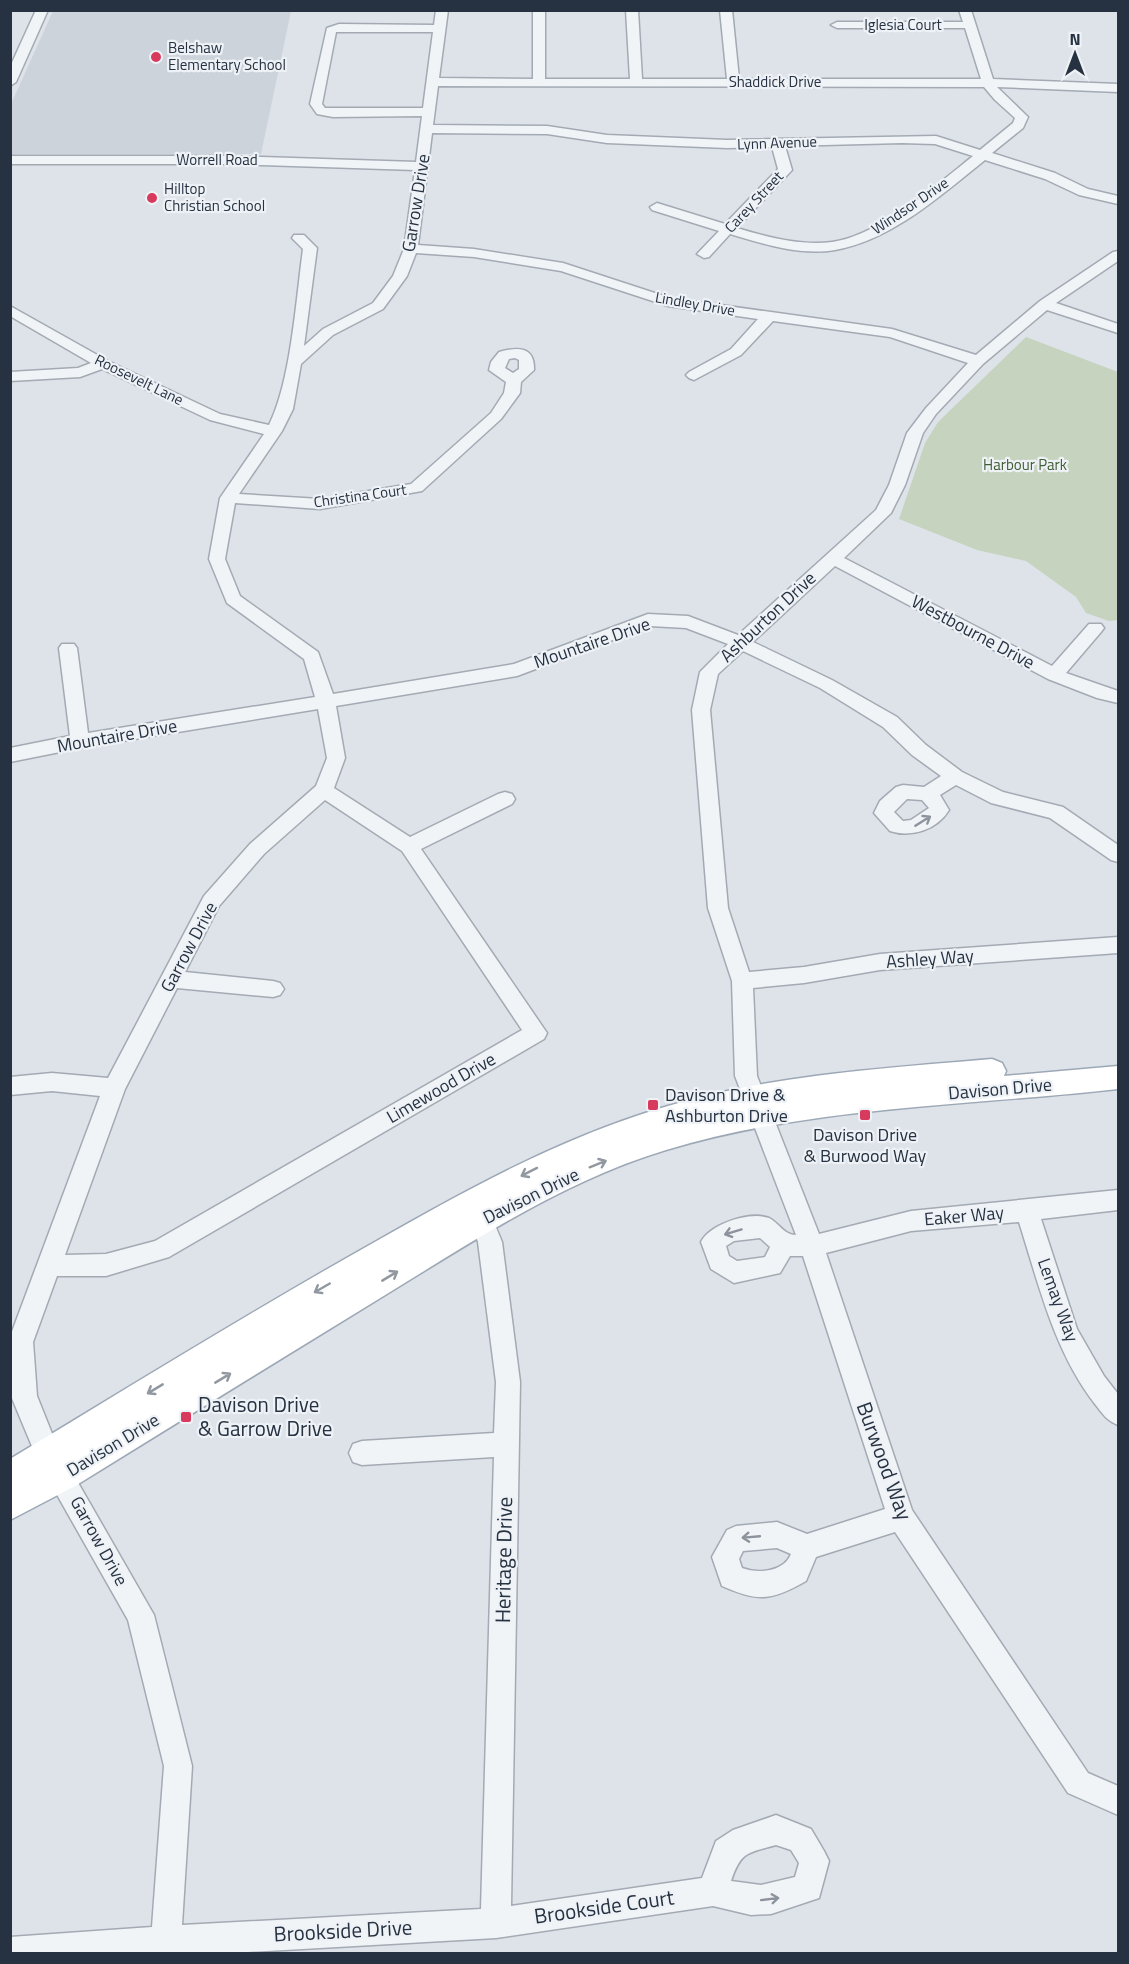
<svg xmlns="http://www.w3.org/2000/svg" width="1129" height="1964" font-family="'Titillium Web',sans-serif">
<style>
.built{fill:#ccd3db}
.green{fill:#c6d3bf}
.lines{fill:none;stroke-linecap:round;stroke-linejoin:round}
.minor-casing{stroke:#a3aab3;stroke-width:3}
.major-casing{stroke:#9da8b6;stroke-width:3}
.minor{fill:#f1f4f7;fill-rule:evenodd}
.major{fill:#fff;fill-rule:evenodd}
.oneway{stroke:#8c939c}
.oneway2{stroke:#9298a0}
.poi-dot{fill:#d73a5d;stroke:#eef2f6;stroke-width:2}
.labels{text-anchor:middle;stroke-width:4.5;stroke-linejoin:round;paint-order:stroke}
.far-street-label{font-size:15px;fill:#263241;stroke:#eef2f6}
.far-poi-label{font-size:15px;fill:#263241;stroke:#eef2f6;text-anchor:start}
.far-park-label{font-size:15px;fill:#3e5e33;stroke:#eef2f6}
.street-label{font-size:18px;fill:#263241;stroke:#eef2f6}
.poi-label{font-size:18px;fill:#263241;stroke:#eef2f6;text-anchor:start}
.near-poi-label{font-size:21px;fill:#263241;stroke:#eef2f6;text-anchor:start}
.near-street-label{font-size:21px;fill:#263241;stroke:#eef2f6}
</style>
<rect width="100%" height="100%" fill="#dee3e9"/>
<path class="built" d="M53,11H291L261,154H11V104Z"/>
<path class="green" d="M1026,337L1118,372V620L1109,621L1086,613L1076,597L1026,561L977,550L899,519L925,443L938,422Z"/>
<g class="lines">
<g class="minor-casing">
<g id="minor">
<path d="M36,10H48L16,82L10,86V67Z"/>
<path d="M436,10H448L439,78L533,79V10H545V79H630L626,10H638L642,79H727L720,10H732L739,79H981L965,28H837L831,25L837,22H963L959,10H971L993,79L1118,84V92L997,87L1028,117L1023,128L992,153L1055,173L1088,189L1118,196V204L1079,195L1045,179L985,160C941,195 892,240 835,250C801,256 763,244 730,234L709,257L704,258L697,254L719,231L652,210L650,207L657,203L725,224L778,169L772,147L727,148L607,143L547,134L432,133L418,245L474,249L563,263L670,298L892,329L976,355L1040,301L1113,252L1118,251V261L1056,303L1118,324V333L1047,310L983,364L936,414L923,433L905,485L891,513L844,558L1052,666L1089,624H1101L1104,628L1101,632L1066,673L1118,691V703L1097,698L1048,679L835,566L753,642L832,680L897,717L926,745L962,772L1003,792L1063,807L1118,845V862L1111,860L1050,818L991,803L956,785L940,795L949,810C937,830 911,838 890,831L874,813L880,801L896,787L903,785L924,787L941,776L912,755L883,727L820,688L743,651L718,674L710,710L728,908L749,972L804,967L880,954L1118,937V953L880,970L804,983L753,988L757,1076L819,1234L911,1211L1118,1190V1210L1041,1219L1077,1329L1104,1376L1118,1394V1425C1107,1421 1102,1413 1095,1404C1054,1351 1039,1285 1019,1222L911,1231L826,1253L912,1510L1088,1773L1118,1786V1815L1068,1793L895,1532L816,1557L806,1581C771,1601 758,1602 722,1586L712,1557L727,1530L736,1526L777,1522L807,1534L885,1509L803,1256H790L780,1273L734,1283L711,1269L701,1242C710,1224 750,1211 769,1218C779,1223 784,1235 796,1235L735,1076L732,981L708,908L692,710L700,672L728,644L686,628L650,626L517,676L336,706L345,758L334,788L410,837L498,794L505,792L512,794L515,799L512,804L421,849L547,1033L544,1039L169,1257L106,1276H57L33,1342L37,1396L57,1446L154,1615L192,1766L182,1925L481,1909L494,1457L362,1465L353,1462L349,1453L353,1444L362,1441L494,1433L496,1382L478,1242L472,1225L462,1210L466,1203L474,1200L482,1203L490,1213L502,1242L520,1382L511,1906L702,1878L716,1841L733,1830L776,1815L811,1829L824,1851L829,1861L819,1898L771,1914L751,1915L713,1906L496,1938L213,1954H10V1937L152,1927L164,1766L128,1620L39,1463L11,1396L10,1337L100,1096L52,1091L10,1095V1077L52,1073L108,1078L204,896L250,844L316,786L327,758L318,709L80,748L10,762V748L70,736L59,648L62,644H74L77,648L88,733L315,697L304,659L227,603L209,559L220,498L264,434L210,420L102,369L80,377L10,381V372L78,368L91,363L10,316V306L108,361L220,414L269,425C291,381 296,300 303,249L292,238L294,235H304L317,248L304,346L323,329L373,303L393,276L404,249L415,170L227,164H10V156H227L416,162L422,116L333,117L317,114L310,104L327,28L339,24L434,25ZM336,32H433L423,108H325L322,104ZM438,86L984,87L995,100L1015,118L1013,123L980,150L936,136L727,140L607,135L547,126L433,125ZM902,143L935,144L973,156C938,184 878,236 832,242C801,246 767,237 737,228L792,170L785,146ZM416,253L474,257L561,271L668,306L758,319L731,349L689,372L686,375L689,378L694,380L741,355L773,321L890,337L968,363L926,408L907,433L889,485L876,510L738,635L688,616L648,614L514,664L333,694L318,652L240,596L225,559L235,503L320,509L422,491L501,419L520,393L521,382L534,370C535,346 517,347 499,352L491,362L489,370L506,382L504,393L491,413L411,484L320,499L239,494L282,431L293,409L301,364L333,335L383,309L407,276ZM515,358L519,360V369L513,373L505,368L509,359ZM907,799L922,800L929,808L911,820L903,821L894,812ZM325,800L402,851L522,1030L155,1241L106,1254L65,1255L125,1089L177,988L273,997L280,995L284,989L280,983L273,981L185,972L219,906L264,854ZM760,1238L770,1247L765,1257L737,1261L729,1256L726,1246L734,1241ZM777,1548L791,1554C784,1572 758,1574 742,1568L739,1559L743,1551ZM776,1845L791,1850L799,1863L795,1877L761,1885L731,1881C741,1851 748,1853 776,1845Z"/>
</g>
</g>
<g class="major-casing">
<path id="major" d="M992,1059L1002,1063L1006,1071L1004,1076L1118,1066V1089C967,1106 812,1106 666,1150C563,1181 472,1242 382,1297C279,1360 177,1423 75,1486L10,1520V1459C131,1386 250,1312 373,1243C471,1187 571,1132 682,1102C783,1074 888,1068 992,1059Z"/>
</g>
<use href="#minor" class="minor"/>
<use href="#major" class="major"/>
</g>
<defs><path id="oneway-shaft" d="M-6 0H5M1.5-3L5.5 0L1.5 3" fill="none" stroke-width="1.6" stroke-linecap="round" stroke-linejoin="round" transform="scale(1.5)"/></defs>
<g class="oneway">
<use href="#oneway-shaft" transform="translate(923 821) rotate(-32)"/>
<use href="#oneway-shaft" transform="translate(733 1232) rotate(163)"/>
<use href="#oneway-shaft" transform="translate(751 1537) rotate(175)"/>
<use href="#oneway-shaft" transform="translate(770 1899) rotate(-7)"/>
</g>
<g class="oneway2">
<use href="#oneway-shaft" transform="translate(598 1164) rotate(-22)"/>
<use href="#oneway-shaft" transform="translate(529 1172) rotate(153)"/>
<use href="#oneway-shaft" transform="translate(390 1276) rotate(-31)"/>
<use href="#oneway-shaft" transform="translate(322 1288) rotate(150)"/>
<use href="#oneway-shaft" transform="translate(223 1378) rotate(-31)"/>
<use href="#oneway-shaft" transform="translate(155 1389) rotate(149)"/>
</g>
<g class="poi-dot">
<circle cx="156" cy="57" r="6"/>
<circle cx="152" cy="198" r="6"/>
<rect x="647" y="1099" width="12" height="12" rx="3"/>
<rect x="859" y="1109" width="12" height="12" rx="3"/>
<rect x="180" y="1411" width="12" height="12" rx="3"/>
</g>
<g class="labels">
<g class="far-street-label">
<text x="903" y="30">Iglesia Court</text>
<text x="775" y="87">Shaddick Drive</text>
<text transform="translate(777 143) rotate(-2)" y="5">Lynn Avenue</text>
<text x="217" y="165">Worrell Road</text>
<text transform="translate(754 202) rotate(-47)" y="5">Carey Street</text>
<text transform="translate(910 206) rotate(-34)" y="5">Windsor Drive</text>
<text transform="translate(695 304) rotate(10)" y="5">Lindley Drive</text>
<text transform="translate(139 380) rotate(26)" y="5">Roosevelt Lane</text>
<text transform="translate(360 496) rotate(-8)" y="5">Christina Court</text>
</g>
<g class="far-poi-label">
<text x="168" y="53">Belshaw<tspan x="168" dy="17">Elementary School</tspan></text>
<text x="164" y="194">Hilltop<tspan x="164" dy="17">Christian School</tspan></text>
</g>
<g class="far-park-label">
<text x="1025" y="470">Harbour Park</text>
</g>
<g class="street-label">
<text transform="translate(416 203) rotate(-81)" y="6">Garrow Drive</text>
<text transform="translate(768 617) rotate(-43)" y="6">Ashburton Drive</text>
<text transform="translate(973 632) rotate(28)" y="6">Westbourne Drive</text>
<text transform="translate(592 643) rotate(-19)" y="6">Mountaire Drive</text>
<text transform="translate(117 736) rotate(-10)" y="6">Mountaire Drive</text>
<text transform="translate(189 947) rotate(-62)" y="6">Garrow Drive</text>
<text transform="translate(930 959) rotate(-4)" y="6">Ashley Way</text>
<text transform="translate(441 1088) rotate(-30)" y="6">Limewood Drive</text>
<text transform="translate(1000 1089) rotate(-5)" y="6">Davison Drive</text>
<text transform="translate(531 1196) rotate(-26)" y="6">Davison Drive</text>
<text transform="translate(964 1216) rotate(-5)" y="6">Eaker Way</text>
<text transform="translate(1058 1300) rotate(70)" y="6">Lemay Way</text>
<text transform="translate(113 1445) rotate(-31)" y="6">Davison Drive</text>
<text transform="translate(99 1541) rotate(61)" y="6">Garrow Drive</text>
</g>
<g class="poi-label">
<text x="665" y="1101">Davison Drive &amp;<tspan x="665" dy="21">Ashburton Drive</tspan></text>
<text x="865" y="1141" text-anchor="middle">Davison Drive<tspan x="865" dy="21">&amp; Burwood Way</tspan></text>
</g>
<g class="near-poi-label">
<text x="198" y="1412">Davison Drive<tspan x="198" dy="24">&amp; Garrow Drive</tspan></text>
</g>
<g class="near-street-label">
<text transform="translate(884 1461) rotate(70)" y="7">Burwood Way</text>
<text transform="translate(504 1560) rotate(-89)" y="7">Heritage Drive</text>
<text transform="translate(604 1907) rotate(-8)" y="7">Brookside Court</text>
<text transform="translate(343 1931) rotate(-3)" y="7">Brookside Drive</text>
</g>
</g>
<rect width="1129" height="1964" fill="none" stroke="#263241" stroke-width="24"/>
<g transform="translate(1075 54)" stroke="#eef2f6" stroke-width="4.5" paint-order="stroke">
<path d="M0-4.5L10 22L0 15L-10 22Z" fill="#263241"/>
<text y="-9" font-size="16" font-weight="bold" text-anchor="middle" fill="#263241">N</text>
</g>
</svg>
